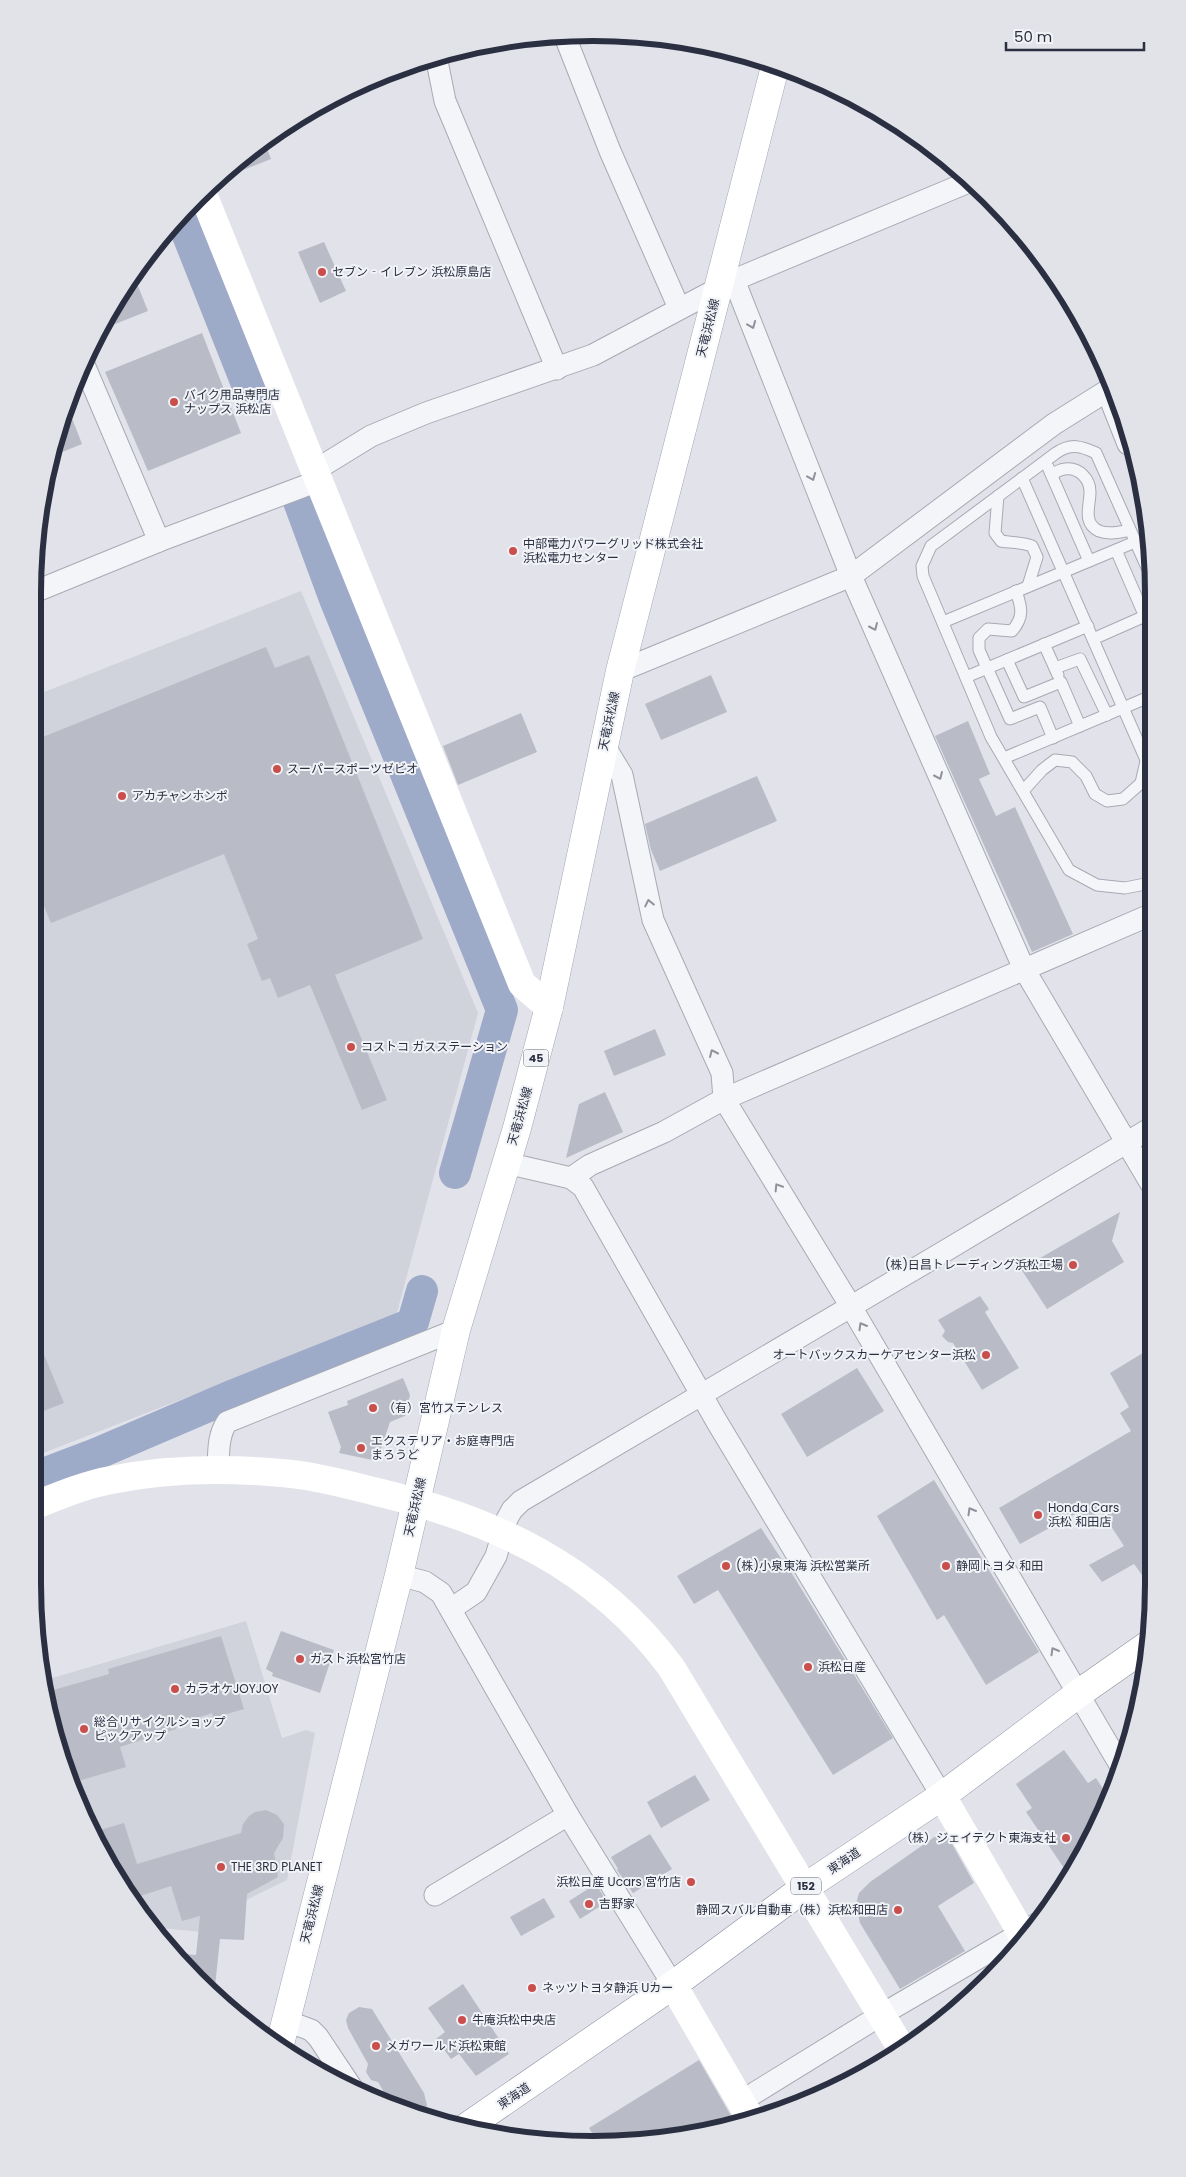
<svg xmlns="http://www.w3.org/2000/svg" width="1186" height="2177" font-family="Poppins,'Noto Sans JP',sans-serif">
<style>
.built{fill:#d0d2dc}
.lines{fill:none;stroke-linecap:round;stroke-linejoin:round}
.river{stroke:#9eabc8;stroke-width:32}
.building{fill:#b9bcc6}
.lane-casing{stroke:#a7a9b4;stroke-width:13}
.street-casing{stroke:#a7a9b4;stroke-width:23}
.primary-casing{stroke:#a1a6b5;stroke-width:29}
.highway-casing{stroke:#8a8ea0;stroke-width:29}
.lane{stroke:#f4f5f8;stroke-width:11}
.street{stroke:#f4f5f8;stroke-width:21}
.secondary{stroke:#fff;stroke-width:28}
.primary{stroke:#fff;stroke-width:28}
.highway{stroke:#fff;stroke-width:28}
.oneway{stroke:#8f929c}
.poi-dot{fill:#ca4f4c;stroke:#f1f3f7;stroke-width:2}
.labels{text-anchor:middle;stroke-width:4;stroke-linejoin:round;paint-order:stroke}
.shield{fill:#f1f3f7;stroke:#666a78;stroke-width:1}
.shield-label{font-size:11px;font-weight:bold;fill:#2a2f41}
.poi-label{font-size:12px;fill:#2a2f41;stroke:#f1f3f7;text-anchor:start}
.street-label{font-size:12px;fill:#2a2f41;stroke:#f1f3f7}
.rim{fill:none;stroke:#2a2f41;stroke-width:6}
</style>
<rect width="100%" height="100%" fill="#e2e3ea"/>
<g class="built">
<path d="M301,591L478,1013L396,1316L33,1457L34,696Z"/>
<path d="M246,1621L282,1738L306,1730L315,1733L287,1880L203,1921V1932L150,1927L107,1864L62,1764L43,1693L42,1681Z"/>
</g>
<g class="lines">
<g class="river">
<path d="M180,215L251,394"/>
<path d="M297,496L335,599L502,1010L455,1173"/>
<path d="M33,1478L96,1454L234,1395L409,1325L413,1322L422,1291"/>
</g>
</g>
<g class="building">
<path d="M264,141L271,159L220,179L252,148Z"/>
<path d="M324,242L346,291L320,303L298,252Z"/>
<path d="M134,276L148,311L100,330L107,313Z"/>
<path d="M202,333L241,433L148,471L105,372Z"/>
<path d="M68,408L82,444L50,457L52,448Z"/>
<path d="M266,647L275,668L309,655L423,939L335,975L387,1100L362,1110L310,985L278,998L270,978L262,981L247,944L258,939L224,854L51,923L33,879V741Z"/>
<path d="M711,675L727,712L661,740L645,704Z"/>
<path d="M521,713L537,752L458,785L443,746Z"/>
<path d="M968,721L990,774L979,779L996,816L1015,807L1073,934L1032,952L935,736Z"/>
<path d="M757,776L777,821L660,871L651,850L645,824Z"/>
<path d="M655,1029L666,1055L614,1076L604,1051Z"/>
<path d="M605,1092L623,1132L566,1158L579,1104Z"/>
<path d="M1120,1212L1112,1241L1124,1262L1047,1309L1021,1269Z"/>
<path d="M980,1296L989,1309L985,1312L1019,1368L982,1390L953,1343L948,1342L942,1336L945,1331L938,1320Z"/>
<path d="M33,1328L64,1403L33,1415Z"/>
<path d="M1151,1348L1152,1508V1589L1134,1564L1102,1582L1089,1565L1124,1546L1101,1511L1086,1520L1079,1512L1020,1544L999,1508L1131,1431L1120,1413L1129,1407L1110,1373Z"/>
<path d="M857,1368L884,1411L807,1457L781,1414Z"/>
<path d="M403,1378L410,1395L405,1416L390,1422L377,1461L339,1453L341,1447L328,1412L348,1405L347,1401Z"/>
<path d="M934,1480L1039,1652L986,1685L944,1615L937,1620L877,1516Z"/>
<path d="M761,1528L782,1560L783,1559L893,1738L833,1775L718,1590L694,1604L677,1576Z"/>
<path d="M281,1631L334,1650L320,1693L272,1676L273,1673L266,1669Z"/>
<path d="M221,1636L244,1709L213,1718L212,1713L175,1725L176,1729L120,1747L126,1767L71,1783L62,1764L43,1693L109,1674L108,1669Z"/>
<path d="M1064,1750L1088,1783L1096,1778L1107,1795L1079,1864L1070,1877L1026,1812L1032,1808L1016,1784Z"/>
<path d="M695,1775L710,1800L661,1828L647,1802Z"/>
<path d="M266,1810L277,1815L284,1824L283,1838L274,1853L278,1877L247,1894L244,1940L220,1939L214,1996L174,1953L196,1955L200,1916L182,1921L171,1886L131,1899L107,1864L93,1832L124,1823L137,1864L241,1833L243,1824L249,1816L255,1812Z"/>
<path d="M940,1833L947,1835L974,1883L938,1906L965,1951L900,1989L860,1923L856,1904L859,1893L870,1882Z"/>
<path d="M650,1834L672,1869L633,1893L617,1870L618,1869L611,1857Z"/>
<path d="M596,1884L607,1902L580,1919L569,1901Z"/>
<path d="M544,1898L555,1917L521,1936L510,1917Z"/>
<path d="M463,1984L509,2054L476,2076L459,2054L451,2059L436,2039L445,2032L428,2008Z"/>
<path d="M359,2007L372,2009L424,2093L427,2105L423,2117L393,2107L378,2082L371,2080L366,2072L368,2064L348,2028L346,2020L349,2013Z"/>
<path d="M699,2060L734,2121L724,2128L630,2143H598L589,2128Z"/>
</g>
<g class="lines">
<g class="lane-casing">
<g id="lane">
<path d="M1048,467L1089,561"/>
<path d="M1051,474C1055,473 1061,469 1065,469C1079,467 1090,479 1090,492C1090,506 1082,523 1099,531C1109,535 1121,532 1130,530"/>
<path d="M1022,478L1150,769"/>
<path d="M998,496L995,533L1001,541C1012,543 1022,542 1032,546L1037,557L1028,586"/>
<path d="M1116,550L1149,626"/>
<path d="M1149,572L1096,453C1081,446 1071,443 1056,453L931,546L922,566L923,576L991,737L1069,870L1097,885L1125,888L1150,883"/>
<path d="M1016,591C1022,608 1024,617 1012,631L988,629L979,638V650L1010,719L1040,707L1053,738"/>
<path d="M943,622L1135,542"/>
<path d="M1093,639L1145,616"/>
<path d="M1044,644L1058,675"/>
<path d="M1007,660L1024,697L1061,682L1080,726"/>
<path d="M1055,668L1080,659L1107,715"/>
<path d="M966,677L1088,626"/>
<path d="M1004,758L1149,697"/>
<path d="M1023,791L1042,770L1055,760L1072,762L1086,776L1095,794L1107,801L1123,799L1141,783L1146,761"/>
</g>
</g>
<g class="street-casing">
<g id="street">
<path d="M564,34L610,151L679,308"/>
<path d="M436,56L445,101L557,369"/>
<path d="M734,280L851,576L1024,969L1151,1184"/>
<path d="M85,367L159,541"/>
<path d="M1107,391L1128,444"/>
<path d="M314,471L371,436L426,413L593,355L734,280L971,181"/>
<path d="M34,592L159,541L318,481"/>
<path d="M620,671L851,576L1054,424L1113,387"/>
<path d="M604,745L622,775L653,920L722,1073L724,1099L850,1305L1120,1765"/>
<path d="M506,1163L571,1178L590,1165L664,1132L724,1099L1150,915"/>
<path d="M571,1178L583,1187L717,1422L942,1796"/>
<path d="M218,1471C219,1454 217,1437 227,1422L456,1330"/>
<path d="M399,1575L425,1582L441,1593L568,1815L673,1985"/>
<path d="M451,1609L476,1592L496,1556L507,1519L512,1510L521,1501C731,1377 942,1254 1151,1128"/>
<path d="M435,1895L568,1815"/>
<path d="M284,2020L311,2030L318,2037L352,2088"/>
<path d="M740,2102L881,2015L1040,1922"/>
</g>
</g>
<g class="primary-casing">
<path id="primary" d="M279,2048L399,1575L456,1330L517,1128L549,1007L620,671L776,63"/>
</g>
<g class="highway-casing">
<path id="highway" d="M465,2128L673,1985L804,1888L942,1796L1078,1694L1148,1645"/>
</g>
<use href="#lane" class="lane"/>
<use href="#street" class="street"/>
<g class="secondary">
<path d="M203,194L522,984L549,1007"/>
<path d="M33,1506C58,1496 84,1485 111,1480C169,1468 233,1468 292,1474C319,1477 346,1484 373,1491C492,1519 596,1566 671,1667L903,2051"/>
<path d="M942,1796L1025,1939"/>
<path d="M673,1985L752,2121"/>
</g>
<use href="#primary" class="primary"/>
<use href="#highway" class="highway"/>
</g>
<defs><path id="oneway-chevron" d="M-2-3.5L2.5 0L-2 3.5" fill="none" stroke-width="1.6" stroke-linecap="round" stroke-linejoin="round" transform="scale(1.25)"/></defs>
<g class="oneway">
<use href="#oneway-chevron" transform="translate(752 325) rotate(68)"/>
<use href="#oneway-chevron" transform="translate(812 477) rotate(68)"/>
<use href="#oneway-chevron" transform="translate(874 627) rotate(66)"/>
<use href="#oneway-chevron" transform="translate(939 776) rotate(66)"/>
<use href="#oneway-chevron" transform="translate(649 903) rotate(-102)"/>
<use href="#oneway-chevron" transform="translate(713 1053) rotate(-114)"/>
<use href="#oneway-chevron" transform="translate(778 1187) rotate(-122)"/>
<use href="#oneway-chevron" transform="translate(862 1326) rotate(-120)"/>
<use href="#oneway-chevron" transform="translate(971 1511) rotate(-120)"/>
<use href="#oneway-chevron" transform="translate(1054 1651) rotate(-120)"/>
</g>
<g class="poi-dot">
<circle cx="322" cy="272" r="5"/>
<circle cx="174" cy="402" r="5"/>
<circle cx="513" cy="551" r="5"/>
<circle cx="277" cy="769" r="5"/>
<circle cx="122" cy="796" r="5"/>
<circle cx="351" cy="1047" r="5"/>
<circle cx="1073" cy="1265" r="5"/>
<circle cx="986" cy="1355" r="5"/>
<circle cx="373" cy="1408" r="5"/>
<circle cx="361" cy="1448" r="5"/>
<circle cx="1038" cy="1515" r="5"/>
<circle cx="726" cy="1566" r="5"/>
<circle cx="946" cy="1566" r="5"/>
<circle cx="300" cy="1659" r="5"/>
<circle cx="808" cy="1667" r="5"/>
<circle cx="175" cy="1689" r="5"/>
<circle cx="84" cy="1729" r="5"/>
<circle cx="1066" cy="1838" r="5"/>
<circle cx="221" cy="1867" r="5"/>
<circle cx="691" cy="1882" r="5"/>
<circle cx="589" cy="1904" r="5"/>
<circle cx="898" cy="1910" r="5"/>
<circle cx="532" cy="1988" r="5"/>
<circle cx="462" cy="2020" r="5"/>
<circle cx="376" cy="2046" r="5"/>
</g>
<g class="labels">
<g class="shield">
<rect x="523.5" y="1049.5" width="25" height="17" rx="4"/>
<rect x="791" y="1877.5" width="30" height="17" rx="4"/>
</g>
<g class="shield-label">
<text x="536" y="1062">45</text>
<text x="806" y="1890">152</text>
</g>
<g class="poi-label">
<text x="332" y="276">セブン‐イレブン 浜松原島店</text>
<text x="184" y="399">バイク用品専門店<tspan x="184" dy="14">ナップス 浜松店</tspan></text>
<text x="523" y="548">中部電力パワーグリッド株式会社<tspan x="523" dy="14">浜松電力センター</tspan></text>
<text x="287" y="773">スーパースポーツゼビオ</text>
<text x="132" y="800">アカチャンホンポ</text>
<text x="361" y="1051">コストコ ガスステーション</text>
<text x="1063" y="1269" text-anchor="end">(株)日昌トレーディング浜松工場</text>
<text x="976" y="1359" text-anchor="end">オートバックスカーケアセンター浜松</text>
<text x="383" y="1412">（有）宮竹ステンレス</text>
<text x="371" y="1445">エクステリア・お庭専門店<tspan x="371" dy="14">まろうど</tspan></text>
<text x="1048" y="1512">Honda Cars<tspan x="1048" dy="14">浜松 和田店</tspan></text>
<text x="736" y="1570">(株)小泉東海 浜松営業所</text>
<text x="956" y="1570">静岡トヨタ 和田</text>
<text x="310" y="1663">ガスト浜松宮竹店</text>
<text x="818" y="1671">浜松日産</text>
<text x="185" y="1693">カラオケJOYJOY</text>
<text x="94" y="1726">総合リサイクルショップ<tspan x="94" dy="14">ピックアップ</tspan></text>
<text x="1056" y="1842" text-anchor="end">（株）ジェイテクト東海支社</text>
<text x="231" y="1871">THE 3RD PLANET</text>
<text x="681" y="1886" text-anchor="end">浜松日産 Ucars 宮竹店</text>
<text x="599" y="1908">吉野家</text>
<text x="888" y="1914" text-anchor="end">静岡スバル自動車（株）浜松和田店</text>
<text x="542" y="1992">ネッツトヨタ静浜 Uカー</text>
<text x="472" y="2024">牛庵浜松中央店</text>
<text x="386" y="2050">メガワールド浜松東館</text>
</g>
<g class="street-label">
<text transform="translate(708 328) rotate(-76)" y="4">天竜浜松線</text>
<text transform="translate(609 721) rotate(-78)" y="4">天竜浜松線</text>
<text transform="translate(520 1116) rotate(-74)" y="4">天竜浜松線</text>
<text transform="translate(415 1507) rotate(-77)" y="4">天竜浜松線</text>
<text transform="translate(844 1861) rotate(-34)" y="4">東海道</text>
<text transform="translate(312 1914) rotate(-76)" y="4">天竜浜松線</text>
<text transform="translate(514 2096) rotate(-34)" y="4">東海道</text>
</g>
</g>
<path d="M0 0H1186V2177H0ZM593 41H593A552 552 0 0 1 1145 593V1584A552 552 0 0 1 593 2136H593A552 552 0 0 1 41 1584V593A552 552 0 0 1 593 41Z" fill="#e1e3e8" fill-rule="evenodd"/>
<path class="rim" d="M593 41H593A552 552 0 0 1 1145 593V1584A552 552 0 0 1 593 2136H593A552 552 0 0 1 41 1584V593A552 552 0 0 1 593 41Z"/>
<path d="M1006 42v8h138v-8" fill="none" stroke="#2a2f41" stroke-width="2.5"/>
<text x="1014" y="42" font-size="15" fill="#2a2f41" stroke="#f1f3f7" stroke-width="4" paint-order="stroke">50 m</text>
</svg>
